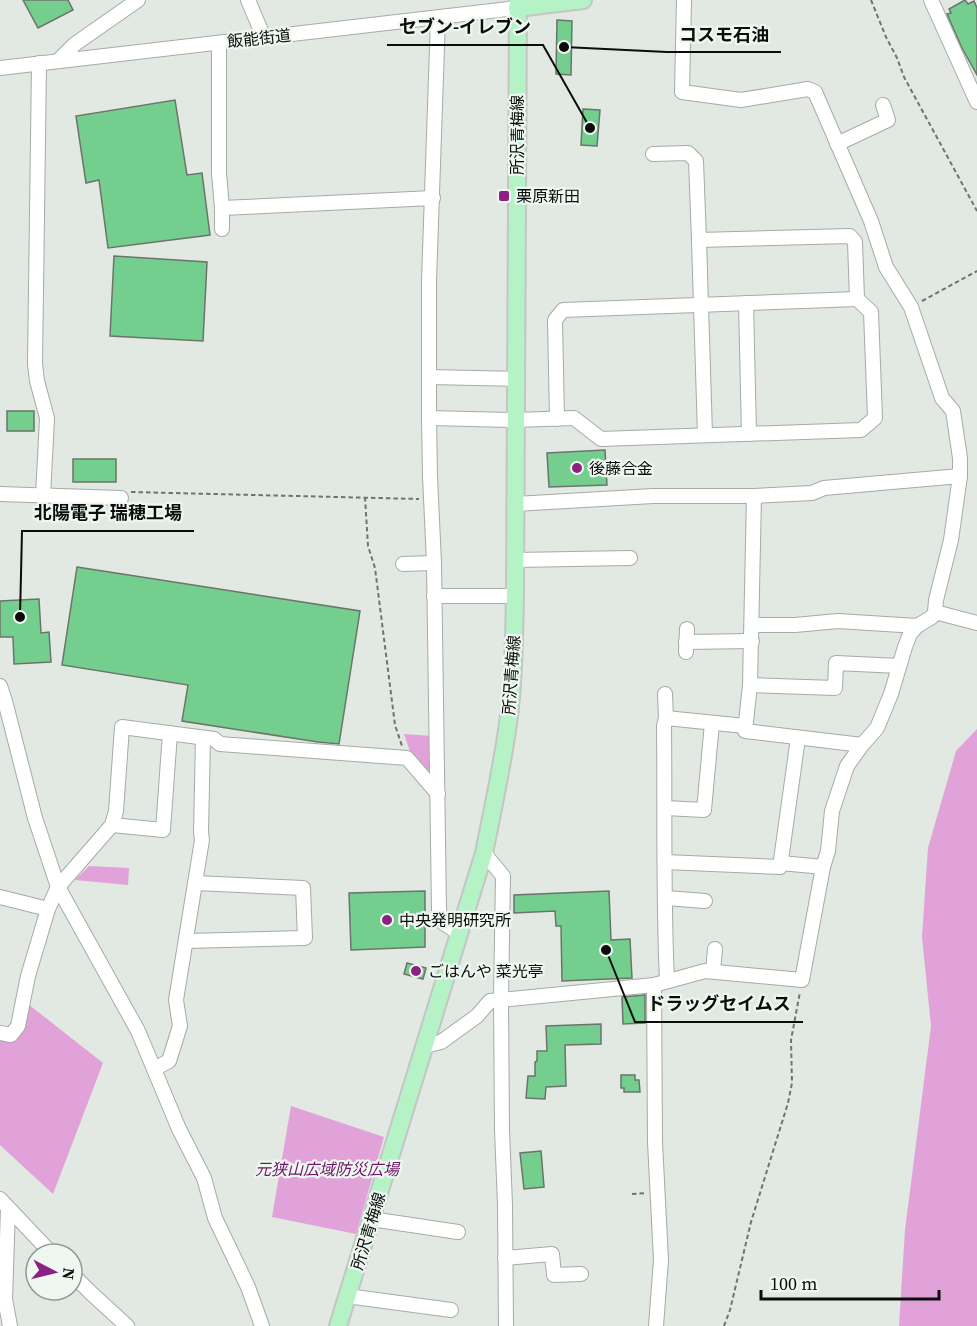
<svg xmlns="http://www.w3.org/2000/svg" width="977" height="1326" font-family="'Source Serif 4','Noto Sans JP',serif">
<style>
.green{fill:#e0a2d8}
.building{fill:#74cf8e;stroke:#6c736d;stroke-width:1.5}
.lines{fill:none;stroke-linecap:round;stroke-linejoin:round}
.minor-casing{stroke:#a4aca5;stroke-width:16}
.major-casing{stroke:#c4c5c4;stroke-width:20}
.path{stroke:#6f7470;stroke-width:2;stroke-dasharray:4.5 3;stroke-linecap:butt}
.minor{stroke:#fff;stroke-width:14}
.major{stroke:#b5f3c7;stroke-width:16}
.poi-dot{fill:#8c2084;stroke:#eef7f0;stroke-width:2}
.labels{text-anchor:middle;stroke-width:4.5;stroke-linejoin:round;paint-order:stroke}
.street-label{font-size:16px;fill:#0a0d0b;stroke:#eef7f0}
.poi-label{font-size:16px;fill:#0a0d0b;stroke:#eef7f0;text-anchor:start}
.park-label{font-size:16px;font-style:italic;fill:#70136a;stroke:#eef7f0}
.leader{fill:none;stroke:#0a0d0b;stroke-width:2}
.callout-dot{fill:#0a0d0b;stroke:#eef7f0;stroke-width:2}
.callout-label{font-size:18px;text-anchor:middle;font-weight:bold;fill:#0a0d0b;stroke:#eef7f0;stroke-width:4.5;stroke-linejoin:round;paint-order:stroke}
</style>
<rect width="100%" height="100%" fill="#e1e9e2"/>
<g class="green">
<path d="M977,729V1326H899L905,1230L931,1026L922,937L928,848L956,751Z"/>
<path d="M404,734L432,736L433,768L424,772L411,754Z"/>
<path d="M89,866L129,868L128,885L75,880Z"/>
<path d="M28,1004L103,1063L53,1194L0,1145V1040L12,1041L24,1030Z"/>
<path d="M291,1106L384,1137L356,1234L272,1217Z"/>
</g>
<g class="building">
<path d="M23,0H68L73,10L38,28Z"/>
<path d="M965,0L968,4L974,1L977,8V75L962,48L947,14L951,13L949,9Z"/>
<path d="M557,20L572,21L571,75L556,74Z"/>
<path d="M175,100L187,175L202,173L210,235L108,248L99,180L86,183L76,116Z"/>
<path d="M583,109L600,110L597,146L581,145Z"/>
<path d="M114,256L207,262L203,341L110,336Z"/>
<rect x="7" y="411" width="27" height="20"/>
<path d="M605,450L607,485L549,487L547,453Z"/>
<rect x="73" y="459" width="43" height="23"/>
<path d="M77,567L360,611L339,744L318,742L182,721L188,685L62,665Z"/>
<path d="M39,599L41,633L49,632L51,662L14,664L13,637H0V601Z"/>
<path d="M425,891V947L351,950L349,893Z"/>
<path d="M609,891L611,940L630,939L632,978L562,981L561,926H556L555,911L514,913V895Z"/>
<path d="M407,963L426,968L423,979L404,974Z"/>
<path d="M645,995V1023L623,1024L622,997Z"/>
<path d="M601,1024V1044L565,1045L566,1086L546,1087L545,1099L526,1098L528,1076H535V1062L537,1061V1051H547L546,1026Z"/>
<path d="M621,1075H635V1080H639L640,1092H624V1088H621Z"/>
<path d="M541,1151L544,1187L524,1189L520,1153Z"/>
</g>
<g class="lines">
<g class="minor-casing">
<g id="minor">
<path d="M248,0L264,38"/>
<path d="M684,0L682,92L741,100L808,89L815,92L871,221L886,267L911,307L942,398L953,411L960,458V476L951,540L936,600L935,612L932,617L917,626L838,621L795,625H753"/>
<path d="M931,0L977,102"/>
<path d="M438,18L429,281V418L430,476L434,563L439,910L442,922L459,933"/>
<path d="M219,43V173L222,208L433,198"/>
<path d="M58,61L75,44L138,0"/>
<path d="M39,63L35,364L37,381L47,418L43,496"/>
<path d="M0,68L517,8"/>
<path d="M837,144L888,120L883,105"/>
<path d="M222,208V229"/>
<path d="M699,240L705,435"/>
<path d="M746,303L749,434"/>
<path d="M429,377L517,379"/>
<path d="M429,418L515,420L574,418L601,439L861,430L875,418L871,312L857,299L855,242L850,236L699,240L696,161L688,153L653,154"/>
<path d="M557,419L555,320L563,310L857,299"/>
<path d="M0,494L121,498"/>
<path d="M754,496L750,685L745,731L862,745"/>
<path d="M515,504L653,496H754L812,493L824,488L960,476"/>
<path d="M515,560L630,558"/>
<path d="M403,564L434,563"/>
<path d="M434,596H515"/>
<path d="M935,612L977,623"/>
<path d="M686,642L752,641"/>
<path d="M686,652L687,629"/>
<path d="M750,685L835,688L836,663L899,666"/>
<path d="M0,686L5,701L35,818L58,887L138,1031L179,1129L204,1178L215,1218L248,1287L262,1326"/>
<path d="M665,694L666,718L664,726C665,811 663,896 667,981"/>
<path d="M666,718L745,726"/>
<path d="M665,808L704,810L712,723"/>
<path d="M112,825L163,830L170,733"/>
<path d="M484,853L503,876L501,999L502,1130L505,1205L506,1326"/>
<path d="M665,862L780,867L798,738"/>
<path d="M781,863L823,867"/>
<path d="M0,897L48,909"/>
<path d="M666,898L705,901"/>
<path d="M186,941L305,938L303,888L195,883"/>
<path d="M713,971L715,949"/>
<path d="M654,985L655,1142L661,1260L656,1326"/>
<path d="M0,1033L11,1035L18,1026L28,976L48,909L58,887L112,825L116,811L122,727L214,739L220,744L407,758L438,794"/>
<path d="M425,1046L441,1042L477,1016L490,1001L654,985L705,971L802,980L823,867L828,851L832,811L847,766L862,745L877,728L891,694L905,647L910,634L917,626"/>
<path d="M154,1069L169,1061L180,1026L176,1000L202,840L201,832L203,738"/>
<path d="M0,1199L52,1254"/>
<path d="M8,1208L5,1299L10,1326"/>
<path d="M371,1219L458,1232"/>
<path d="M505,1258L552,1254L554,1275L581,1274"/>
<path d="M72,1274L91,1293L127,1326"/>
<path d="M347,1296L451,1310"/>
</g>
</g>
<g class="major-casing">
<g id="major">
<path d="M517,8L583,0"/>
<path d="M338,1326L484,853C493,808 503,763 509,716C514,676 514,636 515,596L518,0"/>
</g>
</g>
<g class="path">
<path d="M871,0L886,37L897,58L904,77L977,211"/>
<path d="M922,301L977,271"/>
<path d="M131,492L419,499"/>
<path d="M365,497L368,546L375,568L395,725L402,746"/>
<path d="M632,1194L646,1193"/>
<path d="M724,1326L730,1310L751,1222L788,1103L792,1083L791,1040L800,992"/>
</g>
<use href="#minor" class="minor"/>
<use href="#major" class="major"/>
</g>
<g class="poi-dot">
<rect x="498" y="190" width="12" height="12" rx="3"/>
<circle cx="577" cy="468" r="6"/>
<circle cx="387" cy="920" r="6"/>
<circle cx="416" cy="971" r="6"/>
</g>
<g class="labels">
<g class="street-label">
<text transform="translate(259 38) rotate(-6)" y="6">飯能街道</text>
<text transform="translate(517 135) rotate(-90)" y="6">所沢青梅線</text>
<text transform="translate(511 675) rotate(-86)" y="6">所沢青梅線</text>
<text transform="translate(368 1231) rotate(-73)" y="6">所沢青梅線</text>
</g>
<g class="poi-label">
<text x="516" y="202">栗原新田</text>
<text x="589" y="474">後藤合金</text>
<text x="399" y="926">中央発明研究所</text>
<text x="428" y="977">ごはんや 菜光亭</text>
</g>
<g class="park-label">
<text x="327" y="1175">元狭山広域防災広場</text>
</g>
</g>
<path class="leader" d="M590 128L543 45H387M564 47L667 52H781M20 617L22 531H194M606 950L635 1022H803"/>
<g class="callout-dot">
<circle cx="590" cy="128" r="6"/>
<circle cx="564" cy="47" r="6"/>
<circle cx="20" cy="617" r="6"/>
<circle cx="606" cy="950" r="6"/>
</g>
<g class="callout-label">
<text x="465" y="33">セブン-イレブン</text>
<text x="724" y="41">コスモ石油</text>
<text x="108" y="519">北陽電子 瑞穂工場</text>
<text x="719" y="1010">ドラッグセイムス</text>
</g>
<g transform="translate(54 1272) rotate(97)"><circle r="28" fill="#eef7f0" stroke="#939994" stroke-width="1.5"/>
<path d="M0-4.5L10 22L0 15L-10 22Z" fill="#8c2084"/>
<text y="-9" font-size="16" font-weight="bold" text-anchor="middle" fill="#0a0d0b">N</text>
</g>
<path d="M761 1290v9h178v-9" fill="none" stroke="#0a0d0b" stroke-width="3"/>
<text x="770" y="1290" font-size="18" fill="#0a0d0b" stroke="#eef7f0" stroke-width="4.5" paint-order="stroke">100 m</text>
</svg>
